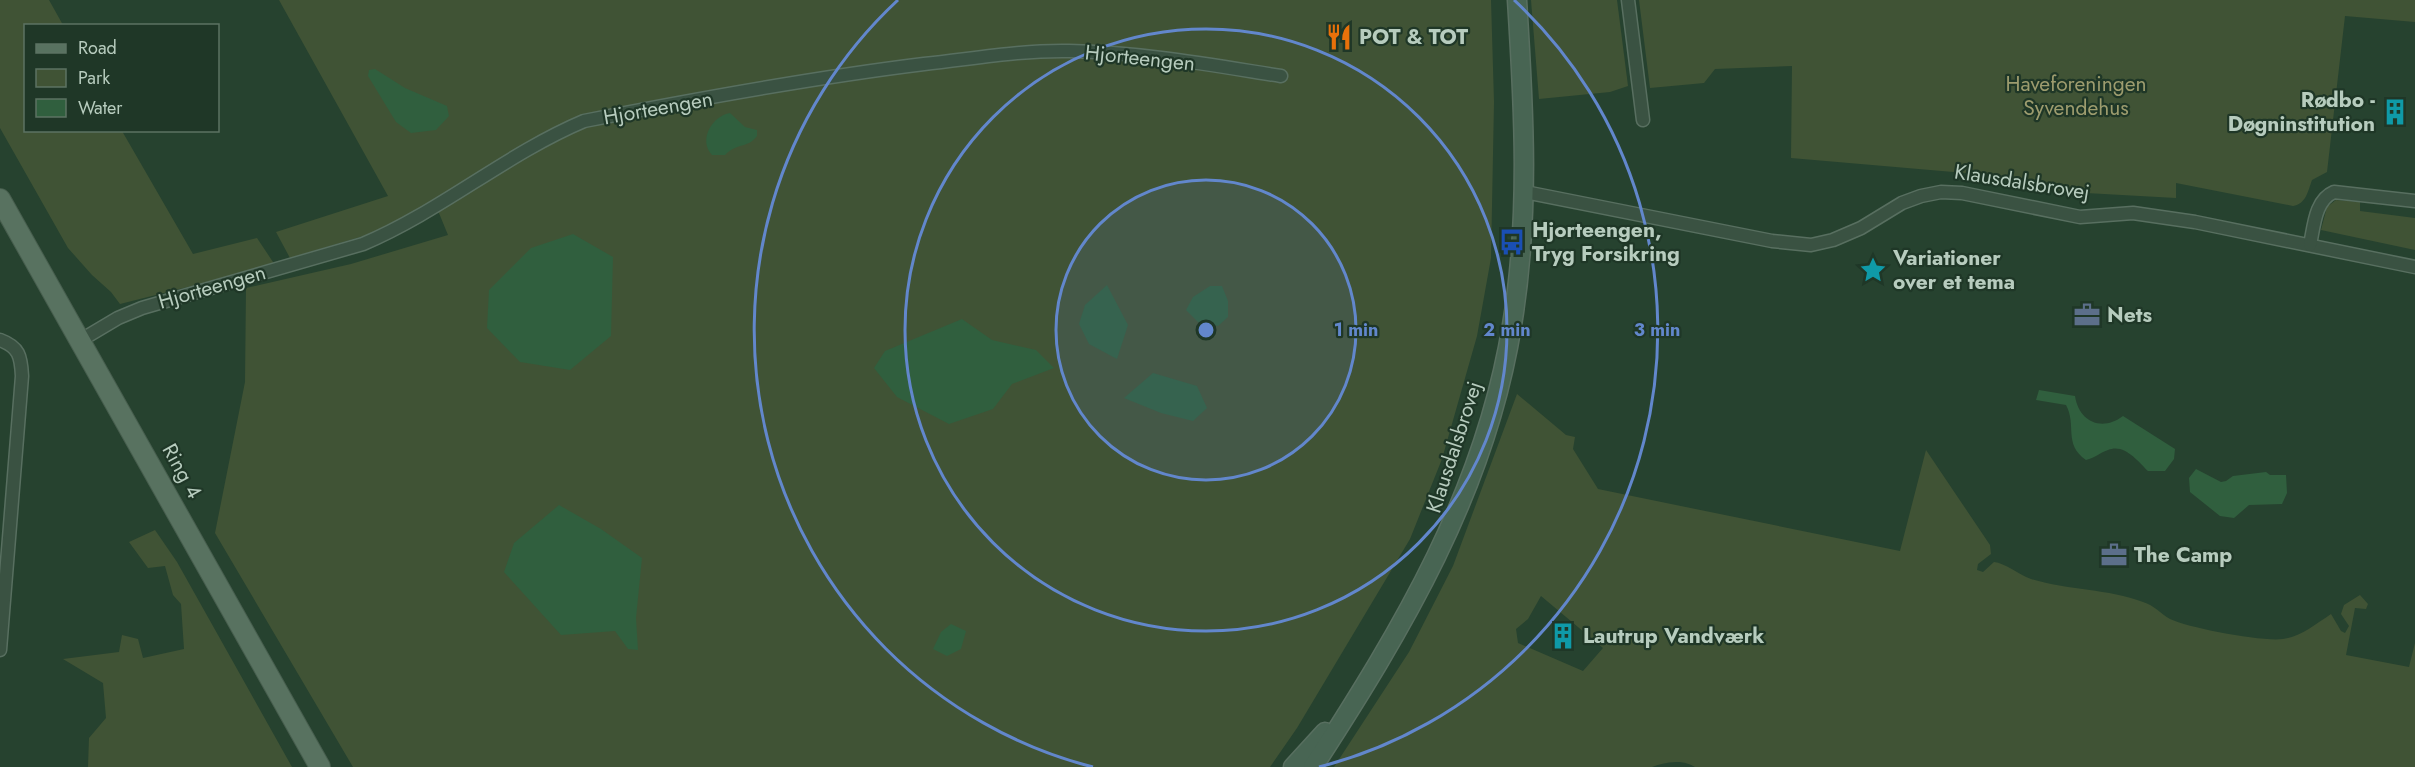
<svg xmlns="http://www.w3.org/2000/svg" width="2415" height="767" font-family="Jost,sans-serif">
<style>
.green{fill:#405335;fill-rule:evenodd}
.water{fill:#305f3e}
.lines{fill:none;stroke-linecap:round;stroke-linejoin:round}
.street-casing{stroke:#586f60;stroke-width:15}
.secondary-casing{stroke:#586f60;stroke-width:21}
.primary-casing{stroke:#475e4e;stroke-width:22}
.street{stroke:#3a5242;stroke-width:12}
.secondary{stroke:#486553;stroke-width:18}
.primary{stroke:#587260;stroke-width:20}
.ring{fill:none;stroke:#6287cc;stroke-width:3}
.labels{text-anchor:middle;stroke-width:4.5;stroke-linejoin:round;paint-order:stroke}
.poi-label{font-size:21px;font-weight:bold;fill:#b7ccbe;stroke:#1f3727;text-anchor:start}
.street-label{font-size:21px;fill:#b7ccbe;stroke:#1f3727}
.park-label{font-size:21px;fill:#9d9c6e;stroke:#1f3727}
.centre{fill:#6287cc;stroke:#1f3727;stroke-width:3}
.ring-label{font-size:18px;text-anchor:middle;font-weight:bold;fill:#6287cc;stroke:#1f3727;stroke-width:4.5;stroke-linejoin:round;paint-order:stroke}
</style>
<rect width="100%" height="100%" fill="#26422f"/>
<g class="green">
<path d="M0,0H49L63,25L26,26V130L122,131L193,254L257,238L275,265L120,304L111,292L92,275L68,248L0,128Z"/>
<path d="M279,0H1491L1494,102L1491,258L1477,336L1442,459L1410,539L1297,728L1270,767H353L215,533L245,382L246,288L351,264L448,235L434,201L370,234L290,258L276,232L388,196Z"/>
<path d="M1531,0H1617L1628,86L1610,92L1539,99Z"/>
<path d="M1639,0H2415V22L2345,16L2327,172L2312,180C2308,191 2306,204 2293,206L2176,183V198L2068,192L1965,173L1791,158L1792,66L1715,69L1704,83L1650,88Z"/>
<path d="M2336,200L2360,202V211L2415,218V250L2321,230L2327,207Z"/>
<path d="M1517,394L1566,435L1575,437L1573,449L1598,489L1900,551L1926,450L1990,545L1991,554L1978,564L1977,570L1983,572L1994,562C2005,563 2018,574 2031,579C2066,590 2109,589 2143,602C2154,605 2161,614 2170,619C2189,628 2262,642 2283,639C2300,637 2316,624 2331,614L2341,631L2345,633L2349,626L2341,614L2344,605L2360,595L2368,604L2366,609L2355,608L2346,655L2409,667L2415,643V767H1695C1683,759 1665,762 1652,767H1334L1409,652L1453,566ZM1541,596L1603,648L1583,671L1518,643L1516,629L1528,619Z"/>
<path d="M155,530L177,562L292,767H88L89,738L106,718L103,683L63,659L119,652L122,635L138,639L143,658L184,649L181,604L173,595L165,566L148,568L129,542Z"/>
</g>
<g class="water">
<path d="M375,69L405,88L447,106L449,116L436,130L411,133L396,122L368,76L369,70Z"/>
<path d="M730,113L745,127L757,130V136C747,149 738,142 725,155H712C698,140 712,116 730,113Z"/>
<path d="M573,234L613,257L611,336L570,370L520,362L487,328L489,290L531,248Z"/>
<path d="M1107,285L1128,325L1117,359L1089,344L1079,324L1085,305Z"/>
<path d="M1210,286H1222L1228,301V317L1218,326L1199,323L1186,310L1193,297Z"/>
<path d="M962,319L992,340L1036,350L1054,368L1012,384L993,409L949,424L897,397L874,368L885,351Z"/>
<path d="M1153,373L1197,386L1207,408L1193,421L1161,413L1124,398Z"/>
<path d="M2039,390L2075,396C2079,422 2102,432 2123,416L2175,449L2174,459L2165,471H2148C2138,461 2124,443 2108,450C2099,453 2095,458 2086,460C2063,444 2077,425 2066,405L2036,400Z"/>
<path d="M2196,469L2221,482L2226,481L2233,476L2266,472L2270,475H2286L2287,493L2282,504L2249,505L2234,518L2220,516L2190,492L2189,478Z"/>
<path d="M559,505L601,529L642,558L636,618L638,650L628,649L615,631L561,635L504,572L514,543Z"/>
<path d="M951,624L966,631L961,649L947,656L933,649L941,632Z"/>
</g>
<g class="lines">
<g class="street-casing">
<g id="street">
<path d="M1628,0L1643,120"/>
<path d="M1525,192L1772,241L1811,245L1833,240L1861,228L1902,203L1921,196L1941,192L1962,193L2080,217L2133,213L2195,222L2415,267"/>
<path d="M2310,245C2314,226 2315,200 2334,192L2415,201"/>
<path d="M0,340C19,347 21,356 22,376L0,650"/>
<path d="M81,340L118,318L142,308L363,244C441,211 506,154 584,121C696,99 810,78 924,64C972,59 1021,50 1069,51C1140,52 1211,65 1281,76"/>
</g>
</g>
<g class="secondary-casing">
<g id="secondary">
<path d="M1293,767L1325,732"/>
<path d="M1313,767C1403,628 1485,492 1512,325C1530,217 1524,109 1517,0"/>
</g>
</g>
<g class="primary-casing">
<path id="primary" d="M0,199L320,767"/>
</g>
<use href="#street" class="street"/>
<use href="#secondary" class="secondary"/>
<use href="#primary" class="primary"/>
</g>
<circle cx="1206" cy="330" r="150" fill="#6287cc" fill-opacity=".12"/>
<g class="ring">
<circle cx="1206" cy="330" r="150"/>
<circle cx="1206" cy="330" r="301"/>
<path d="M1093 767A451 451 0 0 1 898 0M1514 0A451 451 0 0 1 1319 767"/>
</g>
<defs>
<g id="restaurant-bare" transform="scale(2.07)"><path d="M-5-6h1v4h1v-4h1v4h1v-4h1v5L-1.5 .5V6h-2V.5L-5-1ZM5-6V6H3V1.5H1.5Q1.5-4 5-6Z" fill="#e8710a" stroke="#1f3727" stroke-width="2.5" paint-order="stroke"/></g>
<g id="building-bare" transform="scale(2.07)"><path d="M-4-6H4V6H1V3H-1V6H-4ZM-2.5-4.3h1.7v1.8h-1.7ZM.8-4.3h1.7v1.8H.8ZM-2.5-1h1.7V.8h-1.7ZM.8-1h1.7V.8H.8Z" fill="#0f9aa8" stroke="#1f3727" stroke-width="2.5" paint-order="stroke"/></g>
<g id="bus-bare" transform="scale(2.07)"><path d="M-5-6H5V4H4V6H2V4H-2V6H-4V4H-5ZM-3.5-4V0h7V-4ZM-3.5 1.2v1.5H-2V1.2ZM2 1.2v1.5H3.5V1.2Z" fill="#1a4fb4" stroke="#1f3727" stroke-width="2.5" paint-order="stroke"/></g>
<g id="sight-bare" transform="scale(2.07)"><path d="M0-6L1.8-2.2L6-1.7L2.9 1.2L3.7 5.4L0 3.3L-3.7 5.4L-2.9 1.2L-6-1.7L-1.8-2.2Z" fill="#0f9aa8" stroke="#1f3727" stroke-width="2.5" paint-order="stroke"/></g>
<g id="office-bare" transform="scale(2.07)"><path d="M-6-3h4V-5.5h4V-3h4V5H-6ZM-1-4.5V-3h2v-1.5ZM-6 0V1H6V0Z" fill="#5c6f8a" stroke="#1f3727" stroke-width="2.5" paint-order="stroke"/></g>
</defs>
<g fill-rule="evenodd">
<use href="#restaurant-bare" x="1339" y="37"/>
<use href="#building-bare" x="2395" y="112"/>
<use href="#bus-bare" x="1512" y="242"/>
<use href="#sight-bare" x="1873" y="270"/>
<use href="#office-bare" x="2087" y="315"/>
<use href="#office-bare" x="2114" y="555"/>
<use href="#building-bare" x="1563" y="636"/>
</g>
<g class="labels">
<g class="poi-label">
<text x="1359" y="44">POT &amp; TOT</text>
<text x="2375" y="107" text-anchor="end">Rødbo -<tspan x="2375" dy="24">Døgninstitution</tspan></text>
<text x="1532" y="237">Hjorteengen,<tspan x="1532" dy="24">Tryg Forsikring</tspan></text>
<text x="1893" y="265">Variationer<tspan x="1893" dy="24">over et tema</tspan></text>
<text x="2107" y="322">Nets</text>
<text x="2134" y="562">The Camp</text>
<text x="1583" y="643">Lautrup Vandværk</text>
</g>
<g class="street-label">
<text transform="translate(1140 58) rotate(6)" y="7">Hjorteengen</text>
<text transform="translate(658 108) rotate(-10)" y="7">Hjorteengen</text>
<text transform="translate(2022 182) rotate(9)" y="7">Klausdalsbrovej</text>
<text transform="translate(212 287) rotate(-16)" y="7">Hjorteengen</text>
<text transform="translate(1454 447) rotate(-72)" y="7">Klausdalsbrovej</text>
<text transform="translate(182 471) rotate(61)" y="7">Ring 4</text>
</g>
<g class="park-label">
<text x="2076" y="91">Haveforeningen<tspan x="2076" dy="24">Syvendehus</tspan></text>
</g>
</g>
<circle cx="1206" cy="330" r="9" class="centre"/>
<g class="ring-label">
<text x="1356" y="336">1 min</text>
<text x="1507" y="336">2 min</text>
<text x="1657" y="336">3 min</text>
</g>
<rect x="24" y="24" width="195" height="108" fill="#1f3727" stroke="#5c7363" stroke-width="1.5"/>
<rect x="36" y="44" width="30" height="9" fill="#587260" stroke="#5c7363" stroke-width="1.5"/>
<text x="78" y="54" font-size="18" fill="#b7ccbe">Road</text>
<rect x="36" y="69" width="30" height="18" fill="#405335" stroke="#5c7363" stroke-width="1.5"/>
<text x="78" y="84" font-size="18" fill="#b7ccbe">Park</text>
<rect x="36" y="99" width="30" height="18" fill="#305f3e" stroke="#5c7363" stroke-width="1.5"/>
<text x="78" y="114" font-size="18" fill="#b7ccbe">Water</text>
</svg>
